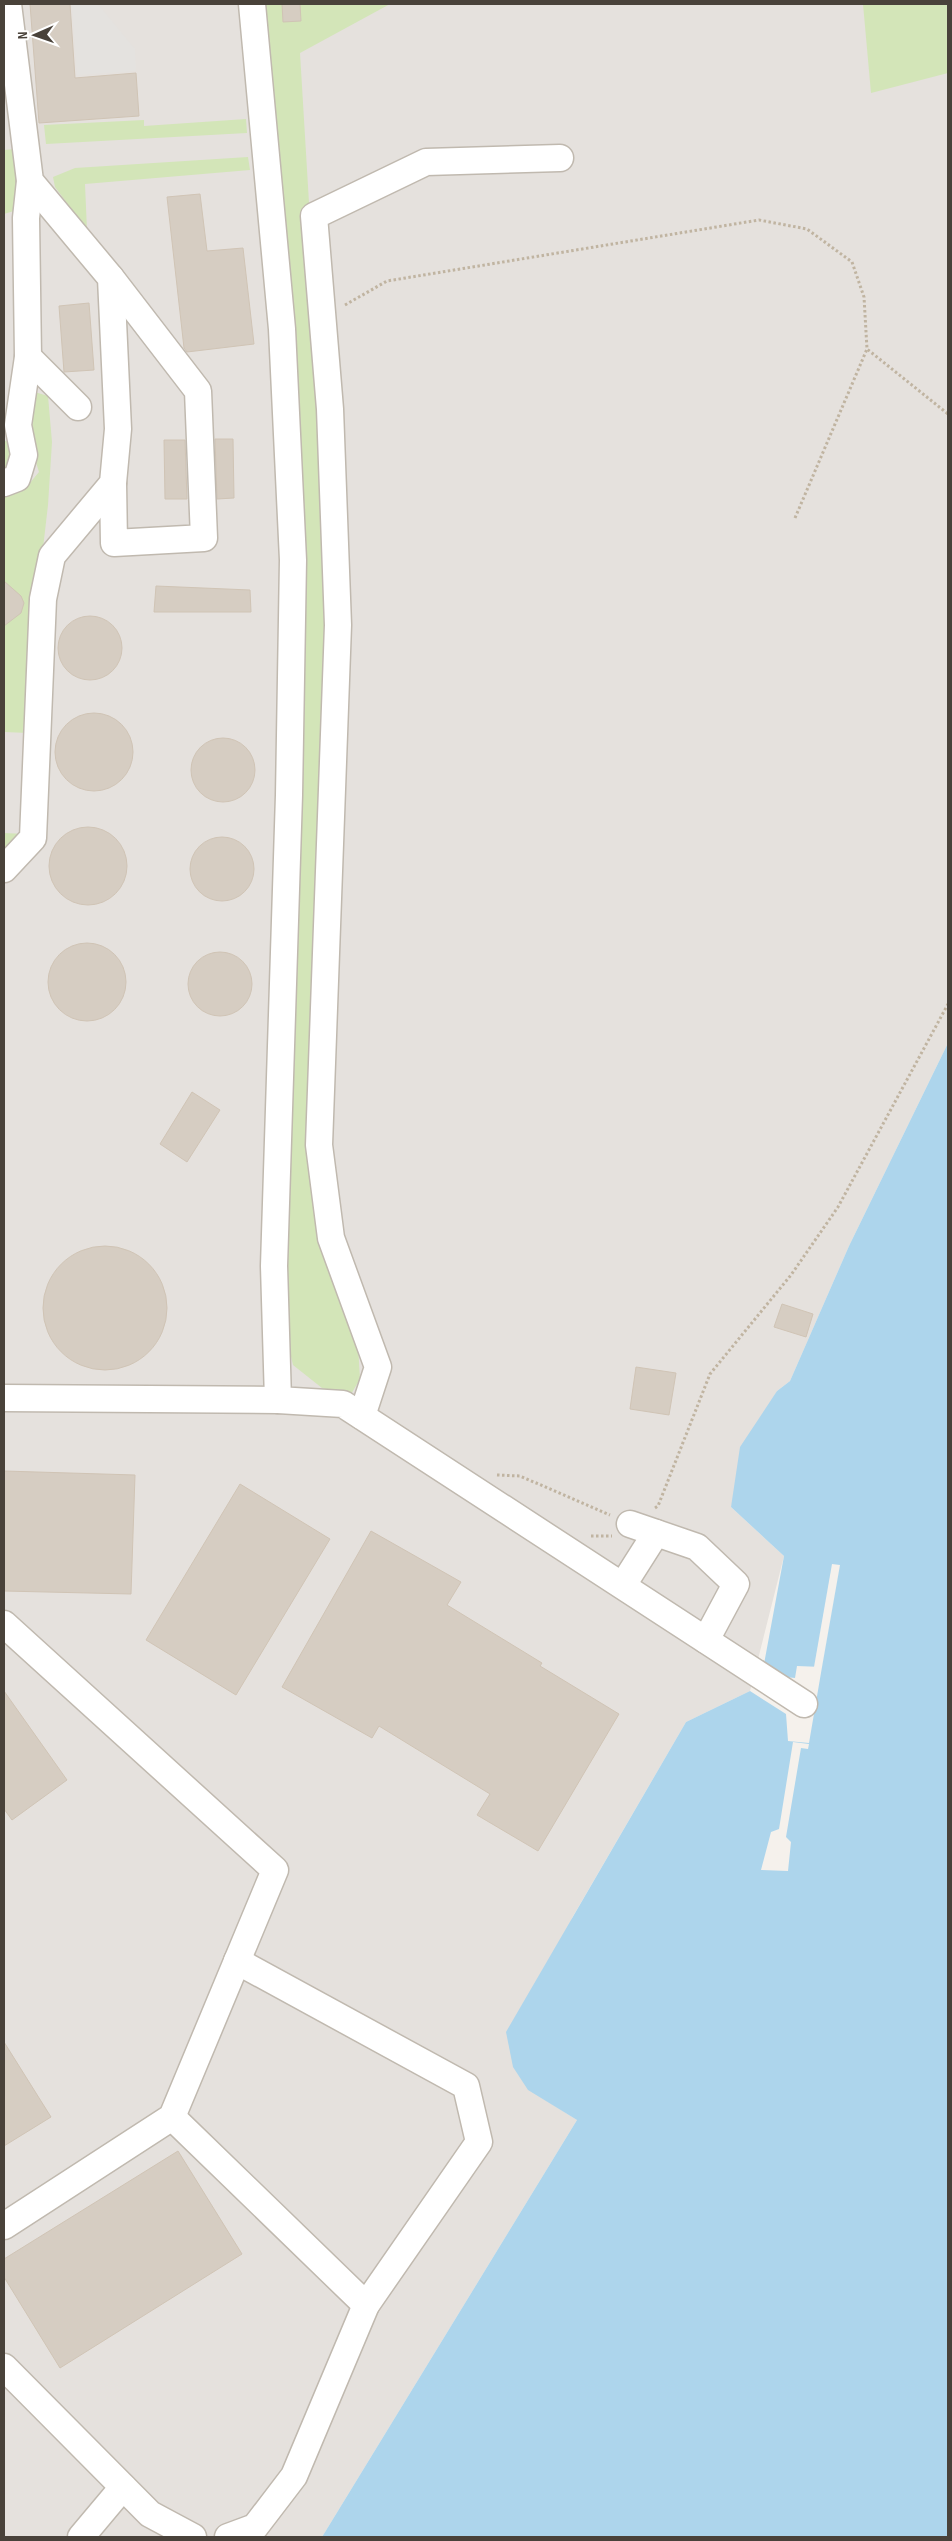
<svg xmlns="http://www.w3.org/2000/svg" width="952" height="2541" font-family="'Sofia Sans Condensed',sans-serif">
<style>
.industrial{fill:#e5e1dd}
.green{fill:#d3e5b8}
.parking{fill:#e4e2df}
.water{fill:#add5ec}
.pier{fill:#f5f1ec}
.building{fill:#d6cdc2;stroke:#d0c4b5}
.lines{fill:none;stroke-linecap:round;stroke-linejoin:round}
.minor-casing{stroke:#c0b9af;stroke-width:29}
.path{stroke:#c0b4a1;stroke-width:3;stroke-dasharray:2.5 2.5;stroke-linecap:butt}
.minor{stroke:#fff;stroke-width:26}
</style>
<rect width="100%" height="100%" fill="#f5f1ec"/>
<path class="industrial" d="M4,4H948V1043L849,1246L790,1381L777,1391L731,1507L784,1556L750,1691L686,1722L572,1918L528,2089L577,2120L322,2537H4Z"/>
<g class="green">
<path d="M261,4H390L300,53L319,369L329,623L312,1149L319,1245L358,1345L360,1379L350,1396L322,1388L293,1365L285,1332L296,880Z"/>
<path d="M863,4H948V73L871,93Z"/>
<path d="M246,119L247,133L46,144L44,125L144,120V126Z"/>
<path d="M15,149L17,210L4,214V150Z"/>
<path d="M248,157L250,170L85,184L87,230L55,187L53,177L75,168Z"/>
<path d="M28,390L48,396L52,442L48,505L36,609L28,733L4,732V494L24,490L39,472L28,437Z"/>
<path d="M4,440L16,447L4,474Z"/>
<path d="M4,833L25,834L4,852Z"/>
</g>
<path class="parking" d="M72,4H98L135,49L136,71L77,75Z"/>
<path class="water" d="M948,1043V2537H322L577,2120L528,2090L513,2067L506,2032L686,1722L750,1691L786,1714L788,1741L809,1743L822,1667L797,1666L795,1678L776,1676L764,1664L784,1556L731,1507L740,1447L777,1391L790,1381L849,1246Z"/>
<g class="pier">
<path d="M832,1564L840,1565L822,1667H814Z"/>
<path d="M793,1742L809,1744L808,1749L801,1748L786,1837L791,1842L788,1871L761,1870L771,1832L779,1829Z"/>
</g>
<g class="building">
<path d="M30,4H70L75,78L136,73L139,116L39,123Z"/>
<path d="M282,4H300L301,21L283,22Z"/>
<path d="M200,194L207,251L243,248L254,344L187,352L184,348L167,197Z"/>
<path d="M89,303L94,370L64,372L59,306Z"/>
<path d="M215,439H233L234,498L217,499Z"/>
<path d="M164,440H185L187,499H165Z"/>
<path d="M4,581L21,596L24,603L21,613L4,626Z"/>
<path d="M156,586L250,590L251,612H154Z"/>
<circle cx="90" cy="648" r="32"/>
<circle cx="94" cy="752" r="39"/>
<circle cx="223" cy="770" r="32"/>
<circle cx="88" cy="866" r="39"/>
<circle cx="222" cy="869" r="32"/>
<circle cx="87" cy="982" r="39"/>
<circle cx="220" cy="984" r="32"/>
<path d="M192,1092L220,1110L187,1162L160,1144Z"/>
<circle cx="105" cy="1308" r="62"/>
<path d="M782,1304L813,1314L806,1337L774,1327Z"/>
<path d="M636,1367L676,1373L669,1415L630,1409Z"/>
<path d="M4,1471L135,1475L131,1594L4,1591Z"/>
<path d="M240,1484L330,1539L236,1695L146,1640Z"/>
<path d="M371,1531L461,1582L447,1605L542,1663L540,1666L619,1714L538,1851L477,1815L490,1794L379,1726L372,1738L282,1687Z"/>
<path d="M4,1691L67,1780L12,1820L4,1809Z"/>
<path d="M4,2042L51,2117L4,2146Z"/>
<path d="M178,2151L242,2254L60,2368L4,2277V2259Z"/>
</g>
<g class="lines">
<g class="minor-casing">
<g id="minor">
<path d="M252,4L282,329L293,560L289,795L274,1266L278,1400L343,1404L804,1704"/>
<path d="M111,278L198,391L204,538L114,543L113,483"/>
<path d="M28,357L78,407"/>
<path d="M4,483L17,478L24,455L18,425L28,357L26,218L30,181"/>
<path d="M4,869L33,838L43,599L52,556L113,483L118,429L111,278L30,181L8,4"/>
<path d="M4,1398L278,1400"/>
<path d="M362,1416L378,1367L331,1238L319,1145L338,625L330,409L314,216L426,162L560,158"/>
<path d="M630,1524L697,1547L736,1584L706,1640"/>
<path d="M623,1585L656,1533"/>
<path d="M4,1624L275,1870L172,2117L4,2226"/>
<path d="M172,2117L366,2305"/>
<path d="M4,2367L150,2514L193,2537"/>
<path d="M81,2537L123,2487"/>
<path d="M228,2537L255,2527L294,2476L366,2305L479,2142L466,2086L237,1961"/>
</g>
</g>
<g class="path">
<path d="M345,305L387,281L759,220L807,229L852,262L864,297L867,349L948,414"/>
<path d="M795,518L867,349"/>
<path d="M497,1475L520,1476L610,1515"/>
<path d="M655,1508L658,1506L710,1374L791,1275L838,1207L948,1004"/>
<path d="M591,1536H612"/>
</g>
<use href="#minor" class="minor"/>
</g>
<rect width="952" height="2541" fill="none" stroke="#49423a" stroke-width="10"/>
<g transform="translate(35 35) rotate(268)" stroke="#ffffff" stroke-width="4" paint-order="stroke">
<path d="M0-4L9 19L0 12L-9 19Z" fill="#49423a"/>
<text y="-8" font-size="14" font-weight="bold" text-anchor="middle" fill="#49423a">N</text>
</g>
</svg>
